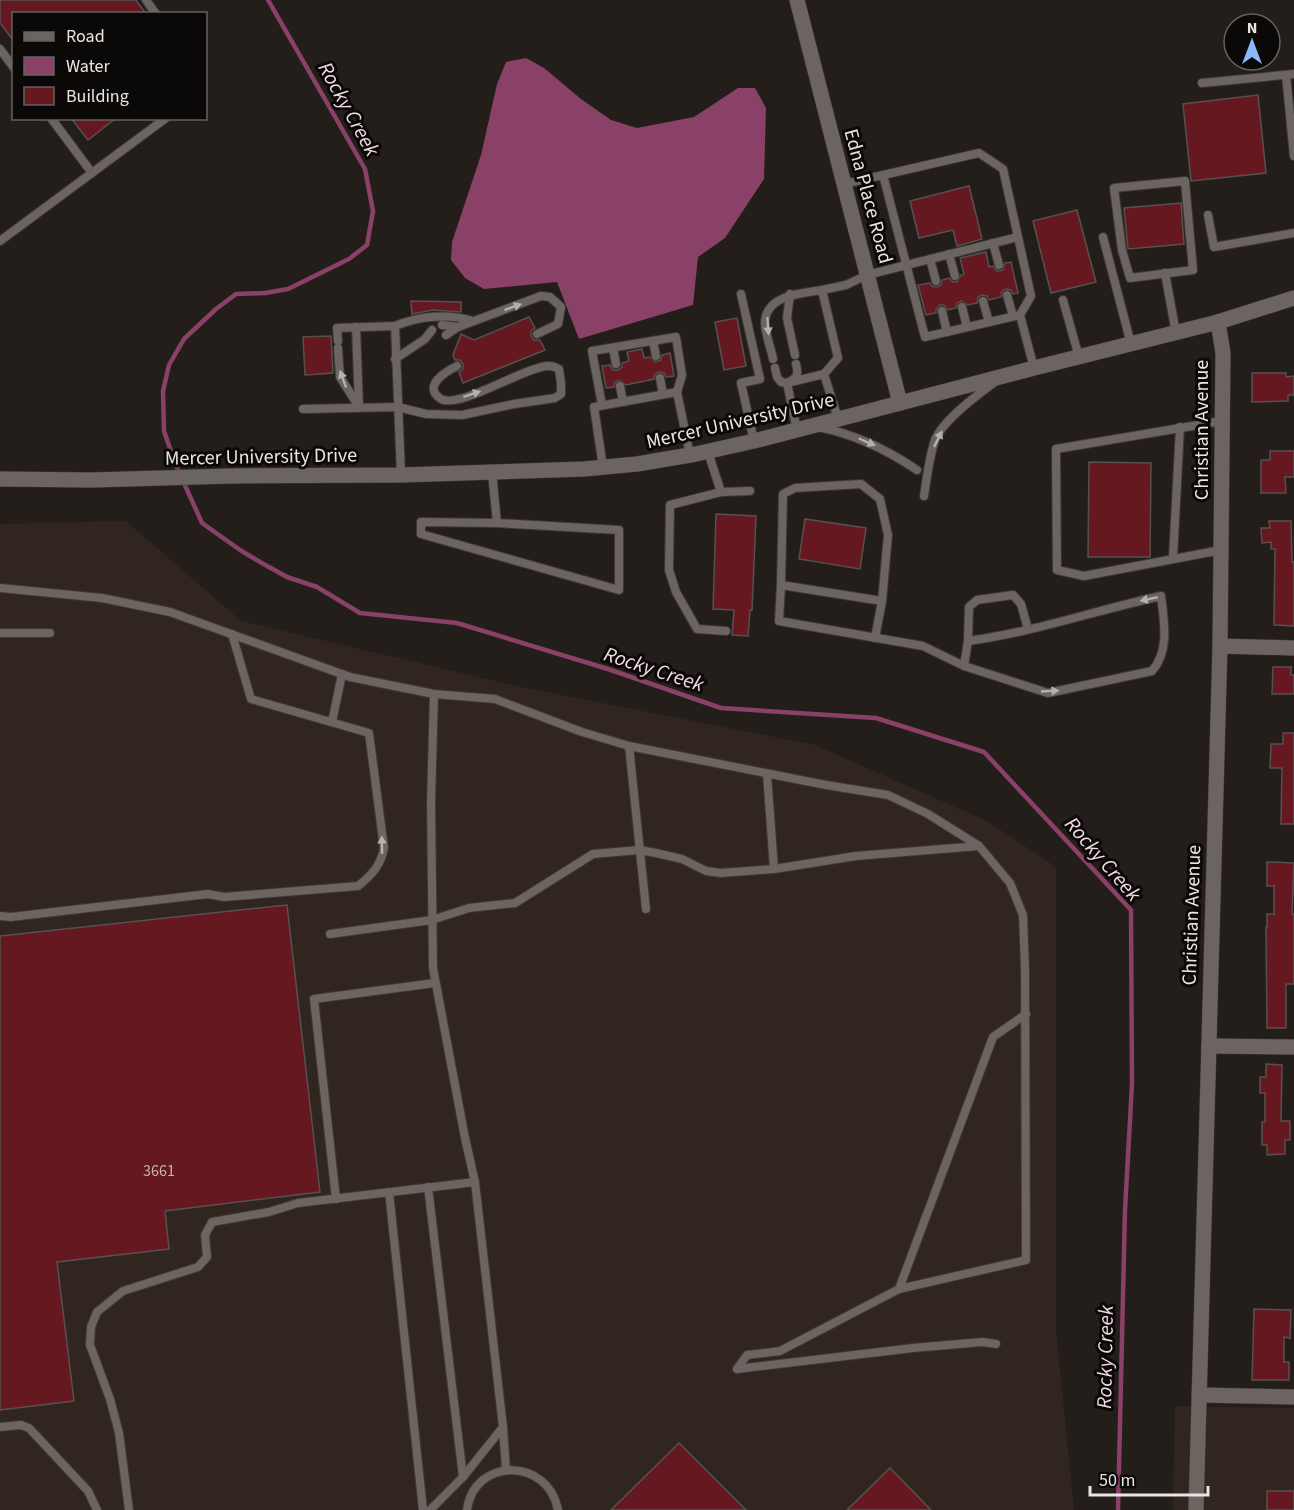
<svg xmlns="http://www.w3.org/2000/svg" width="1294" height="1510" font-family="'Source Sans 3',sans-serif">
<style>
.built{fill:#31261f}
.water{fill:#8a4167}
.lines{fill:none;stroke-linecap:round;stroke-linejoin:round}
.stream{stroke:#8a4167;stroke-width:4.5}
.building{fill:#651820;stroke:#585050;stroke-width:1.5}
.service-casing{stroke:#3d3936;stroke-width:10}
.minor-casing{stroke:#3d3936;stroke-width:16}
.tertiary-casing{stroke:#3d3936;stroke-width:16}
.secondary-casing{stroke:#3d3936;stroke-width:16}
.service{stroke:#6b6460;stroke-width:8}
.minor{stroke:#6b6460;stroke-width:15}
.tertiary{stroke:#6b6460;stroke-width:15}
.secondary{stroke:#6b6460;stroke-width:15}
.oneway{fill:#b7b1ae}
.labels{text-anchor:middle;stroke-width:6;stroke-linejoin:round;paint-order:stroke}
.number-label{font-size:16px;fill:#c8b2b2}
.street-label{font-size:20px;fill:#e9e5e2;stroke:#0b0908}
.water-label{font-size:21px;font-style:italic;fill:#f2dbe5;stroke:#0b0908}
</style>
<rect width="100%" height="100%" fill="#241e1b"/>
<g class="built">
<path d="M126,521L241,621L516,686L815,745L987,821L1056,867V1330L1074,1510H0V524Z"/>
<path d="M1175,1406L1294,1408V1510H1173Z"/>
</g>
<path class="water" d="M526,58L544,68L581,99L611,120L637,128L694,117L738,88H755L766,108L764,179L725,238L698,257L693,305L579,339L557,282L484,289L465,278L451,260L452,242L481,155L497,84L506,62Z"/>
<g class="lines">
<path class="stream" d="M268,0L365,169L373,211L367,245L349,259L288,289L265,293L236,294L216,309L184,339L169,365L163,391L164,431L175,463L202,523L240,550L260,562L287,577L317,587L360,613L457,623L608,669L721,708L876,718L984,752L1131,910L1132,1084L1125,1210L1118,1510"/>
</g>
<g class="building">
<path d="M0,0H136L146,14H14V41L0,23Z"/>
<path d="M1258,95L1266,173L1191,181L1183,104Z"/>
<path d="M71,118H116L88,140Z"/>
<path d="M969,186L982,239L957,246L953,230L919,238L910,201Z"/>
<path d="M1181,203L1184,244L1128,249L1124,208Z"/>
<path d="M1077,210L1096,282L1051,293L1033,221Z"/>
<path d="M986,252L989,267L993,266L997,271L1003,270L1005,263L1011,262L1018,293L1013,294L1011,290L1006,289L1002,291L1001,297L989,300L987,296L982,295L978,297L977,303L968,305L961,301L957,303L956,308L948,310L944,305H940L936,309V313L926,315L918,285L930,283L932,286L937,287L941,285L942,280L949,278L953,282H957L961,275L964,274L960,258Z"/>
<path d="M411,301L461,302V312L433,310L412,314Z"/>
<path d="M529,317L535,328L531,331V336L534,340H540L545,350L463,383L459,372L463,369V364L460,360H455L453,355L461,334L474,340Z"/>
<path d="M737,318L746,366L724,370L715,322Z"/>
<path d="M331,336L333,373L305,375L303,337Z"/>
<path d="M642,349L644,358L650,357L655,362L661,360L662,355L670,353L674,376L666,377L664,373L659,372L655,374L654,379L626,385L619,380L615,382L614,387L606,388L602,366L610,365L613,370H618L622,367V363L629,361L627,352Z"/>
<path d="M1252,373H1286V377L1294,376V395H1288V401L1252,402Z"/>
<path d="M1270,451H1294V477H1285L1286,493H1261V460H1270Z"/>
<path d="M1089,462L1151,463L1150,557H1088Z"/>
<path d="M716,514L756,516L752,610H750L748,636L732,635L734,610L713,609Z"/>
<path d="M805,519L866,528L860,569L799,559Z"/>
<path d="M1269,521H1291L1292,562H1294V626L1274,625L1275,549H1271V542L1262,543L1261,528H1270Z"/>
<path d="M1273,667H1291V675H1294V694H1272Z"/>
<path d="M1283,733H1294V824H1281L1282,768H1270L1271,744H1283Z"/>
<path d="M1267,862L1294,863L1292,914H1294V984H1286V1028H1267L1266,927H1267V914H1274V886H1267Z"/>
<path d="M287,905L320,1192L165,1211L169,1249L57,1262L74,1401L0,1410V936Z"/>
<path d="M1266,1064L1282,1065L1281,1121H1290V1140H1285V1154L1267,1155V1145H1262V1122H1265V1093H1260V1077H1266Z"/>
<path d="M1254,1309L1291,1310L1290,1338L1284,1337V1362H1289V1380H1252Z"/>
<path d="M679,1443L746,1510H611Z"/>
<path d="M890,1468L931,1510H847Z"/>
<rect x="1267" y="1491" width="27" height="19"/>
</g>
<g class="lines">
<g class="service-casing">
<g id="service">
<path d="M146,0L156,14"/>
<path d="M0,49L14,68"/>
<path d="M1286,75L1294,156"/>
<path d="M1202,83L1294,74"/>
<path d="M51,118L92,173"/>
<path d="M883,175L925,337L1020,315"/>
<path d="M1185,181L1193,270L1130,278L1122,250L1114,188Z"/>
<path d="M844,184L979,153L1003,169L1031,296L1020,315L1034,368"/>
<path d="M1208,215L1214,247L1294,233"/>
<path d="M1103,237L1131,344"/>
<path d="M0,241L166,118"/>
<path d="M993,243L999,265"/>
<path d="M949,254L955,276"/>
<path d="M930,259L936,281"/>
<path d="M1165,273L1176,333"/>
<path d="M741,294L760,379L741,383L754,441"/>
<path d="M790,294L787,318L795,355"/>
<path d="M1007,295L1013,316"/>
<path d="M1063,300L1079,357"/>
<path d="M983,301L989,322"/>
<path d="M962,307L967,327"/>
<path d="M942,311L947,332"/>
<path d="M442,325L458,327"/>
<path d="M395,326C419,316 448,313 473,321"/>
<path d="M356,327L359,407"/>
<path d="M446,335L458,327L541,296L550,297L561,307L558,324L537,334"/>
<path d="M338,341L337,328L395,326L401,475"/>
<path d="M653,341L656,356"/>
<path d="M338,348L340,377L359,407"/>
<path d="M613,348L616,364"/>
<path d="M395,359L425,339L432,330"/>
<path d="M773,359C771,348 765,334 765,322C766,295 803,293 822,290"/>
<path d="M796,364C799,375 797,378 787,383L797,430"/>
<path d="M775,368L777,377L781,382L787,383L824,374L838,358L822,290L846,285L867,275L1018,237"/>
<path d="M824,374L838,419"/>
<path d="M660,378L663,394"/>
<path d="M620,386L623,402"/>
<path d="M602,405L592,351L676,337L682,375L677,392"/>
<path d="M303,409L398,407L426,414L462,415L514,404L555,398L561,394V383L559,369C557,368 553,366 550,366C529,364 459,410 441,399C421,386 447,371 457,366"/>
<path d="M818,427C855,434 886,449 917,470"/>
<path d="M708,452L721,492L750,491"/>
<path d="M603,467L594,407L677,392L690,455"/>
<path d="M492,472L497,523L421,522V534L619,590V530L497,523"/>
<path d="M721,492L670,505L669,570L676,592L697,629L726,631"/>
<path d="M924,496C927,478 929,457 935,440C943,420 977,395 995,382"/>
<path d="M1221,550L1084,576L1057,570L1056,449L1222,421"/>
<path d="M1173,558L1180,427"/>
<path d="M781,585L783,494L795,488L861,484L880,499L888,535L882,601L781,585L779,621L923,646L964,666"/>
<path d="M0,588L102,598L170,612L350,677L434,694L495,699L582,732L629,746L826,785L888,795L928,814L979,846L1010,883L1023,915L1025,969L1026,1260L899,1289L780,1351L747,1355L737,1369"/>
<path d="M0,633H50"/>
<path d="M875,638L882,601"/>
<path d="M968,641C1034,632 1097,610 1161,596C1164,621 1170,651 1152,671L1048,693L964,666L968,641L969,607L977,600L1013,595L1021,604L1028,629"/>
<path d="M332,722L342,674"/>
<path d="M629,746L646,909"/>
<path d="M767,774L774,869"/>
<path d="M0,916L11,917L208,894L224,897L358,886C372,875 381,865 384,848L369,733L251,699L232,634"/>
<path d="M330,934L432,920L469,908L515,903L593,854L639,850L656,853L682,859L706,871L721,873L774,869L856,856L979,846"/>
<path d="M428,1187L463,1477"/>
<path d="M389,1192L423,1510"/>
<path d="M336,1199L314,999L435,983"/>
<path d="M899,1289L993,1037L1026,1014"/>
<path d="M737,1369L913,1348L982,1342L996,1344"/>
<path d="M0,1427L21,1425L29,1428L88,1491L97,1510"/>
<path d="M503,1427L506,1470"/>
<path d="M129,1510L119,1433L110,1399L90,1345L91,1327L97,1312L123,1291L198,1267L207,1257L205,1235L212,1222L269,1212L298,1203L475,1182"/>
<path d="M430,1510L463,1477L503,1427L475,1182L465,1138L433,968L431,802L434,694"/>
<path d="M467,1510C474,1457 548,1457 558,1510"/>
</g>
</g>
<g class="minor-casing">
<g id="minor">
<path d="M1220,646L1294,648"/>
<path d="M1209,1046L1294,1047"/>
<path d="M1199,1395L1294,1397"/>
<path d="M1196,1510L1220,646L1223,353L1218,322"/>
</g>
</g>
<g class="tertiary-casing">
<path id="tertiary" d="M797,0L900,403"/>
</g>
<g class="secondary-casing">
<path id="secondary" d="M0,479L92,480L231,476L401,475L584,469L637,464L696,454L754,441L1034,368L1218,322L1294,298"/>
</g>
<use href="#service" class="service"/>
<use href="#minor" class="minor"/>
<use href="#tertiary" class="tertiary"/>
<use href="#secondary" class="secondary"/>
</g>
<defs><path id="oneway-solid" d="M-6-.8H1V-3.2L6.5 0L1 3.2V.8H-6Z" transform="scale(1.5)"/></defs>
<g class="oneway">
<use href="#oneway-solid" transform="translate(513 307) rotate(-20)"/>
<use href="#oneway-solid" transform="translate(768 326) rotate(86)"/>
<use href="#oneway-solid" transform="translate(343 379) rotate(-110)"/>
<use href="#oneway-solid" transform="translate(472 394) rotate(-18)"/>
<use href="#oneway-solid" transform="translate(938 439) rotate(-64)"/>
<use href="#oneway-solid" transform="translate(867 442) rotate(23)"/>
<use href="#oneway-solid" transform="translate(1149 599) rotate(168)"/>
<use href="#oneway-solid" transform="translate(1050 691) rotate(-3)"/>
<use href="#oneway-solid" transform="translate(382 845) rotate(-91)"/>
</g>
<g class="labels">
<g class="number-label">
<text x="159" y="1176">3661</text>
</g>
<g class="street-label">
<text transform="translate(869 196) rotate(75)" y="7">Edna Place Road</text>
<text transform="translate(740 420) rotate(-13)" y="7">Mercer University Drive</text>
<text transform="translate(1201 430) rotate(-90)" y="7">Christian Avenue</text>
<text transform="translate(261 456) rotate(-1)" y="7">Mercer University Drive</text>
<text transform="translate(1191 915) rotate(-88)" y="7">Christian Avenue</text>
</g>
<g class="water-label">
<text transform="translate(349 109) rotate(61)" y="7">Rocky Creek</text>
<text transform="translate(654 669) rotate(18)" y="7">Rocky Creek</text>
<text transform="translate(1103 859) rotate(49)" y="7">Rocky Creek</text>
<text transform="translate(1105 1357) rotate(-89)" y="7">Rocky Creek</text>
</g>
</g>
<rect x="12" y="12" width="195" height="108" fill="#0b0908" stroke="#64615f" stroke-width="1.5"/>
<rect x="24" y="32" width="30" height="9" fill="#6b6460" stroke="#64615f" stroke-width="1.5"/>
<text x="66" y="42" font-size="18" fill="#e9e5e2">Road</text>
<rect x="24" y="57" width="30" height="18" fill="#8a4167" stroke="#64615f" stroke-width="1.5"/>
<text x="66" y="72" font-size="18" fill="#e9e5e2">Water</text>
<rect x="24" y="87" width="30" height="18" fill="#651820" stroke="#64615f" stroke-width="1.5"/>
<text x="66" y="102" font-size="18" fill="#e9e5e2">Building</text>
<g transform="translate(1252 42)"><circle r="28" fill="#0b0908" stroke="#64615f" stroke-width="1.5"/>
<path d="M0-4.5L10 22L0 15L-10 22Z" fill="#8cb9fc"/>
<text y="-9" font-size="16" font-weight="bold" text-anchor="middle" fill="#e9e5e2">N</text>
</g>
<path d="M1090 1486v9h118v-9" fill="none" stroke="#e9e5e2" stroke-width="3"/>
<text x="1099" y="1486" font-size="18" fill="#e9e5e2" stroke="#0b0908" stroke-width="4.5" paint-order="stroke">50 m</text>
</svg>
